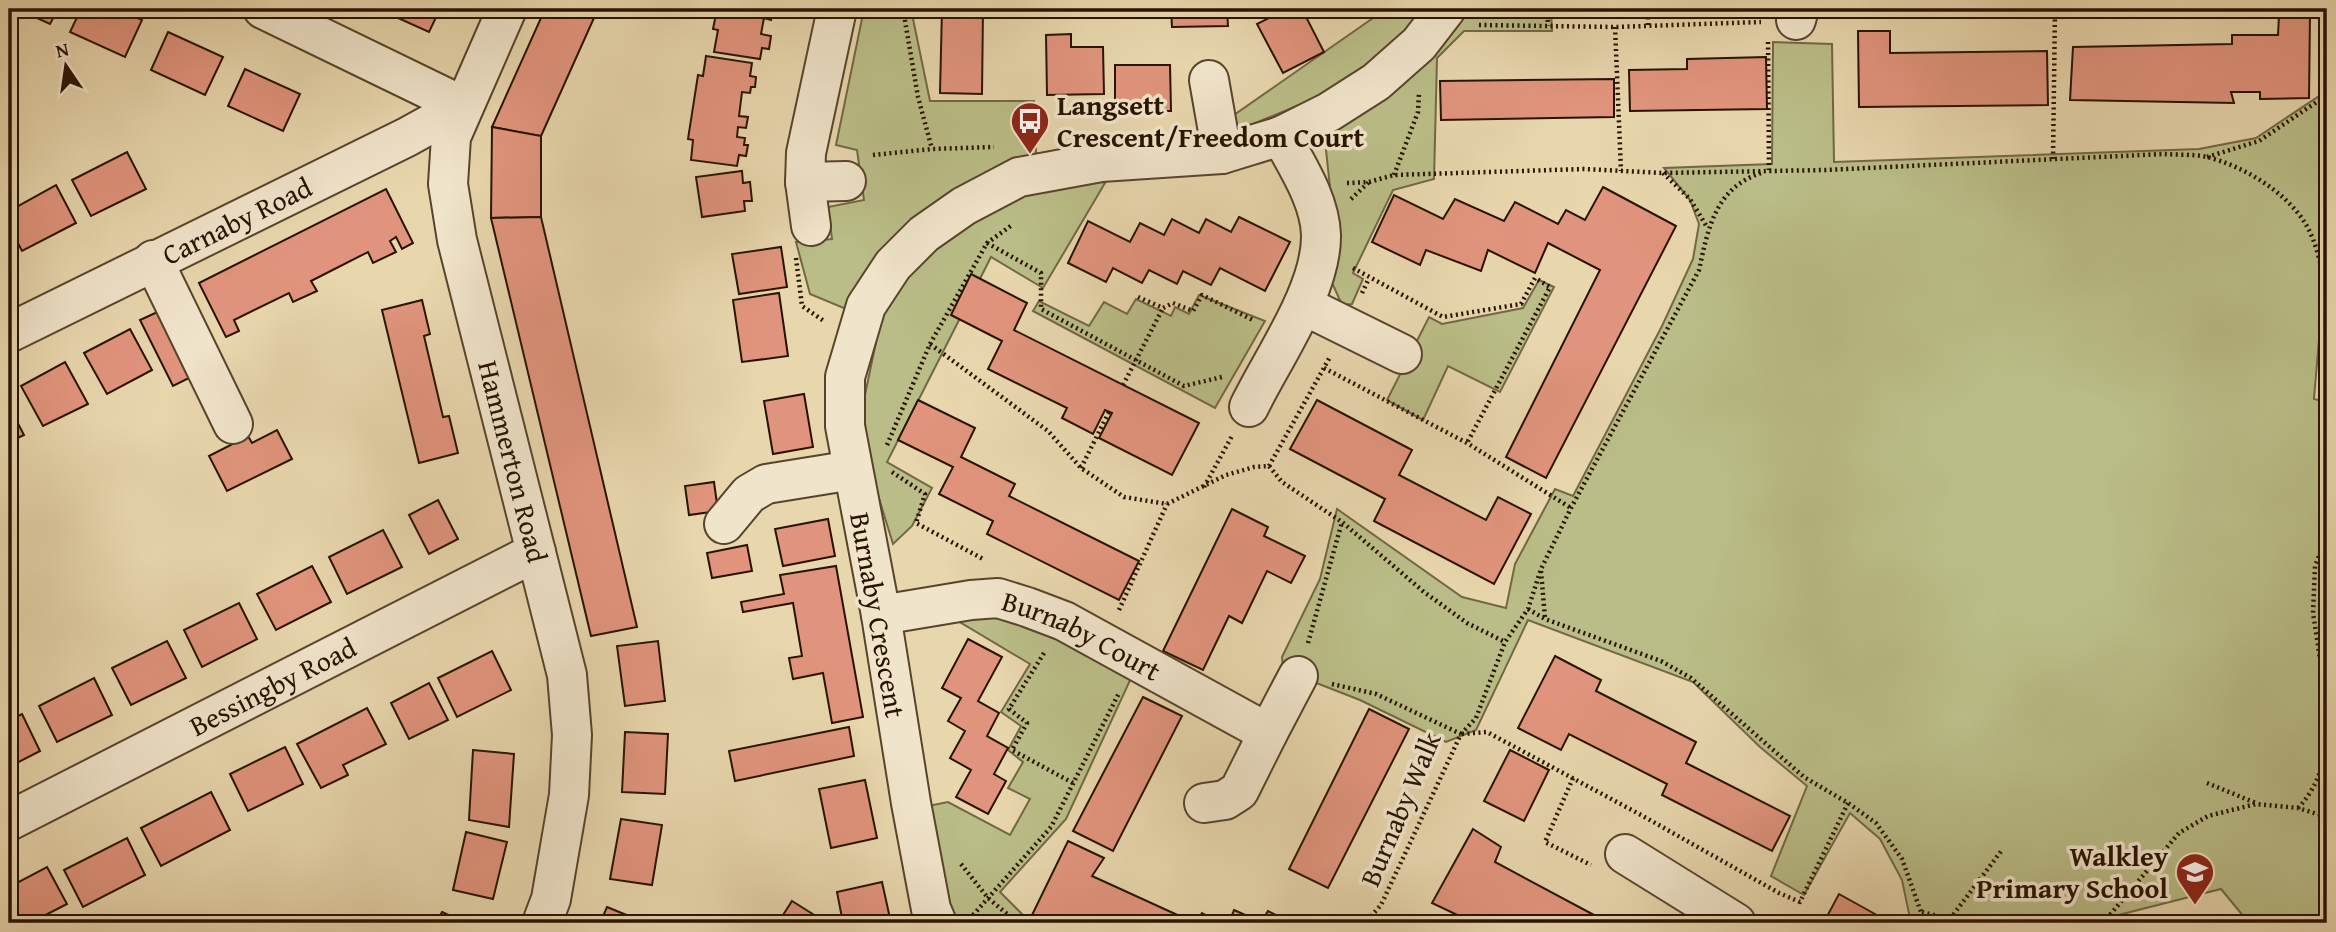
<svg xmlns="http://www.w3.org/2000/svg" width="2336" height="932" font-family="'Gentium Book Plus',serif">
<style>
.green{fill:#babd87;stroke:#716844;stroke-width:2}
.building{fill:#e1947d;stroke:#281300;stroke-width:2}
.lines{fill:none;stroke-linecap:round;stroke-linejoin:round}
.minor-casing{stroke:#58442b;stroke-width:42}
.path{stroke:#281300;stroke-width:4.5;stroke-dasharray:2 3.5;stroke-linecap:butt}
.minor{stroke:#f0e4ca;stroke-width:38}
.labels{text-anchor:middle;stroke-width:7;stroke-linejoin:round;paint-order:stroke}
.poi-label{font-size:28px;font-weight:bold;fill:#281300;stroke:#f0e4ca;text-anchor:start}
.street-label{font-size:28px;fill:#281300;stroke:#f0e4ca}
</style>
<rect width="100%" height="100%" fill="#e8d6ad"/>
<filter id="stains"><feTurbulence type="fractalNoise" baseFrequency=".00286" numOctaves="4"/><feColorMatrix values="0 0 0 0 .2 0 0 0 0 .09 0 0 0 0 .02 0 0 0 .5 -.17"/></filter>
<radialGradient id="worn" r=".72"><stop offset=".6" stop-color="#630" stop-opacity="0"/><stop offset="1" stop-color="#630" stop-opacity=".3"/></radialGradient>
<g class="green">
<path d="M864,9H911L930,101H1034L1036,153L1105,183L1043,288L991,257L887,462L932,488L912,526L893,544L870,469L862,409L880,323L810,294L796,242L832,239L828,207L864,200L857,150L836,145Z"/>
<path d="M1386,9H1551L1552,31H1464L1437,58L1434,179L1393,190L1353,273L1363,279L1352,304L1342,305L1329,276L1334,225L1326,150L1339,125L1325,94L1239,130L1234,115Z"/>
<path d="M2321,9H2327V90L2322,94C2335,196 2322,298 2314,399L2327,402V923H2249L2221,889L2087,923H1911L1902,880L1880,839L1850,813L1804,895L1771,876L1807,786L1760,747L1693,682L1528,620L1476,730L1446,742L1360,700L1283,670L1282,657L1320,579L1337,509L1462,597L1506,608L1515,564L1555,489L1573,496L1662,326L1693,259L1699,224L1690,200L1664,168L1772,164L1773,42L1832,44L1834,162L2199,149L2256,138L2322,94Z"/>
<path d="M1539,280L1554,287L1500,392L1448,366L1423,420L1387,400L1429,317L1442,324L1523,308Z"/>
<path d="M1199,295L1265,321L1215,408L1033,311L1039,301L1089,326L1104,302L1127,314L1136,299L1171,316L1175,307L1189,314Z"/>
<path d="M1008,615L1132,676L1066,819L1000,892L1031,923H956L946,908L928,806L948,802L1010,835L1030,799L1008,788L1023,762L1008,750L1021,726L1001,712L1030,664L953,618Z"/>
</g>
<g class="building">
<path d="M17,9H58L50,24Z"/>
<path d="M81,9H118L142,20L125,57L70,32Z"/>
<path d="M378,9H440L429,32Z"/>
<path d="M545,9H598L541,136L492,127Z"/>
<path d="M717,9H773L771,20L764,18L761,34L771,36L769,49L762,48L760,59L714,52L718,30L713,29Z"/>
<path d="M942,9H983L982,94L940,93Z"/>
<path d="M1171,9H1227L1228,26L1172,27Z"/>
<path d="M1287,9H1302L1324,52L1283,73L1257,24Z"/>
<path d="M1588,9H1636V17L1589,18Z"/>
<path d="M2310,14L2309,98L2260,99V92H2231L2234,103L2070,100L2073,47L2232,44V35H2278L2279,15Z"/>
<path d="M1858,31H1890V53L2047,51L2048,105L1859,107Z"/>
<path d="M168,32L223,57L205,95L151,70Z"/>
<path d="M1071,34V47H1103L1104,94L1047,95L1046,35Z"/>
<path d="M706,56L752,63L750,76L756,77L755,87H751L750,93L742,92L739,116L748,117L746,128L738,127L737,137L745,138L744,145H748L746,156L739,155L737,166L691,160L693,140L688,139L698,75L703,76Z"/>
<path d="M1766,57L1767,109L1630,111L1629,70L1687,69V59Z"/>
<path d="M1115,65H1170L1171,111H1115Z"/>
<path d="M245,69L300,94L283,131L228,106Z"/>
<path d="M1614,79V117L1441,120L1440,81Z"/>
<path d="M492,127L541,136V217L491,218Z"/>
<path d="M127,152L146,189L91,216L72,180Z"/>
<path d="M742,171L743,183L750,182L752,201H744L745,211L702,217L696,177Z"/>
<path d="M56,185L76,223L22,251L9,226V211Z"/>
<path d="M1603,187L1676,226L1546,478L1506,457L1600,270L1548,243L1535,273L1488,250L1481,271L1426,250L1420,265L1372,242L1394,195L1443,219L1455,199L1504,221L1515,202L1558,224L1566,210L1585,220Z"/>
<path d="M386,189L413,243L402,249L396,237L390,241L396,252L373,263L368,252L311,281L317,291L293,302L289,293L234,320L239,331L226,337L199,283Z"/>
<path d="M541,217L637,627L591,636L491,218Z"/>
<path d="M1239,217L1290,242L1265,291L1220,268L1211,285L1183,271L1177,284L1149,270L1142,283L1113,268L1106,282L1068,263L1088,221L1130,242L1140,223L1164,235L1172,219L1199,233L1206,219L1231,232Z"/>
<path d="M781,247L787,287L739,294L732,254Z"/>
<path d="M971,274L1027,303L1014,330L1199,423L1172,475L1099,438L1112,413L1105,410L1093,434L1062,418L1067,408L988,369L1002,341L951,315Z"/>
<path d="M779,293L788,356L742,362L733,300Z"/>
<path d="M422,300L430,334L424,336L443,417L449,416L458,453L419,463L382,310Z"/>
<path d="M166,308L199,373L173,386L140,320Z"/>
<path d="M130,329L152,370L107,394L84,353Z"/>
<path d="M65,362L88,404L43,426L21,386Z"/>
<path d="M804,394L813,447L773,454L764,401Z"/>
<path d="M918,400L975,428L961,457L1015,484L1009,496L1139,561L1119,600L987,534L993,521L939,494L953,467L898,440Z"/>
<path d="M1317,400L1412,450L1399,475L1486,520L1498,497L1531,514L1494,584L1374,521L1385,499L1290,449Z"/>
<path d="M9,406L24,435L9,442Z"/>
<path d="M277,430L292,459L227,491L209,456L248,436L252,443Z"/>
<path d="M714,482L718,511L689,515L685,486Z"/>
<path d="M438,500L458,539L429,554L409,515Z"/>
<path d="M1232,509L1268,527L1264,536L1305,556L1291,583L1267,571L1242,623L1229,616L1203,670L1163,651Z"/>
<path d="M828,519L835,556L783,566L775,529Z"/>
<path d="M383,530L402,567L347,594L329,557Z"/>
<path d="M747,545L752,571L712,578L707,553Z"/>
<path d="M312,566L331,602L276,630L257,594Z"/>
<path d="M836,566L863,717L832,723L823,673L793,679L789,658L802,656L793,603L743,612L741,602L784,594L780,575Z"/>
<path d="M239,603L257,639L202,667L184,630Z"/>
<path d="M968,639L1002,657L978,701L999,713L987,736L1008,748L994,774L1006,781L988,814L956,797L971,770L950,758L965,731L948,721L961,698L942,688Z"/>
<path d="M167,641L186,678L131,705L112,668Z"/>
<path d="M658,641L665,701L625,706L617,646Z"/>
<path d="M492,651L511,690L457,717L438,678Z"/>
<path d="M1555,656L1601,680L1596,691L1696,742L1686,763L1790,816L1772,851L1662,795L1667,784L1569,734L1561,750L1518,728Z"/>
<path d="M94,678L112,715L57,742L39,706Z"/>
<path d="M429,683L448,720L409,739L391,703Z"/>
<path d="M1143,697L1182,716L1113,851L1073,831Z"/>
<path d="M367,708L386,744L343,765L348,775L321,788L297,744Z"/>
<path d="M1369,709L1409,729L1328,888L1289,869Z"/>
<path d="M22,714L40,751L9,767V720Z"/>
<path d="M849,727L854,756L735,781L729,751Z"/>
<path d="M625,732L668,734L665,794L622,792Z"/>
<path d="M285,747L303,784L248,811L230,774Z"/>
<path d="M473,750L514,754L509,827L469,820Z"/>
<path d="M1510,750L1549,770L1524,821L1484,801Z"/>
<path d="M865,780L877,838L831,848L819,789Z"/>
<path d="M211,792L230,830L161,866L141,828Z"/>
<path d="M621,819L662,825L652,885L610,879Z"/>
<path d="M1473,829L1501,847L1495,862L1609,923H1495L1479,915L1474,923L1432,903Z"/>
<path d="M466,832L507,842L493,899L453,890Z"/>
<path d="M127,838L145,875L83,907L64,870Z"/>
<path d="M1068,841L1104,858L1092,876L1195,923H1048L1032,915Z"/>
<path d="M47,867L67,904L30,923H9V887Z"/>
<path d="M882,882L891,923H843L837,892Z"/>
<path d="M1839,894L1891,923H1825L1824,922Z"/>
<path d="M792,901L827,923H778Z"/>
<path d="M607,907L646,923H600Z"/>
<path d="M1234,910L1261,922L1268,911L1292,923H1229Z"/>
<path d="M442,912L466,923H436Z"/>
<path d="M1202,913L1220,923H1196Z"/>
</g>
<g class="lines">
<g class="minor-casing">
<g id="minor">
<path d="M263,9L463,106"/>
<path id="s1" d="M507,9L451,137L448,184L457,240L567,675L572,735L569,795L551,899L542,923"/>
<path d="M1796,20L1799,9"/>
<path d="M1209,80L1222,154"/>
<path d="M805,182L846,181"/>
<path d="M811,226L805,182L806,153L837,9"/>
<path d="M153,260L233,424"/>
<path d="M1303,305L1402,354"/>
<path id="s2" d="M9,333L407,137L463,106"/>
<path d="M1249,407C1272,359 1322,290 1321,235C1320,200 1297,166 1281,136"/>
<path d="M724,524L749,494L766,484L853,470"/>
<path id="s3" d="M881,615L971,600L998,598L1027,607L1064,621L1268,733L1298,676"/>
<path d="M1204,803L1225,800L1239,791L1268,733"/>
<path id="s4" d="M9,821L536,552"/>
<path d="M1625,854L1736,923"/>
<path d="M937,923L931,909L911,803L881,615L845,426V377L866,306L893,265L924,234L964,206L1019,177L1101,162L1222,154L1281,136L1329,112L1376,82L1419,44L1446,9"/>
</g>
</g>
<g class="path">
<path d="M903,9L918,97L932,149"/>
<path d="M1547,9L1548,26"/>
<path d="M1479,25L1615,27L1761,22"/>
<path d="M1648,25V9"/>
<path d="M1615,27L1621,171"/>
<path d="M1768,42L1769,170"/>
<path d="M873,155L932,149L994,147"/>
<path d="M2207,157L2259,141L2327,95"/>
<path d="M2053,159L2055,9"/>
<path d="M1663,173L1690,199L1707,227"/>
<path d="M1394,175L1418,112L1419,93"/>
<path d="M1347,183L1369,182L1394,175L1584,169L1663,173L1825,170L2163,154C2177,155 2193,154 2207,157C2243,166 2285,191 2305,223C2317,242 2321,268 2327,290"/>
<path d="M1351,199L1369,182"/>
<path d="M987,243L1041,273V309L1184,386L1222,377"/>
<path d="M796,258L802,306L824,321"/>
<path d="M1353,268L1443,317L1521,304L1535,278L1550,287L1467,443"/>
<path d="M1362,293L1369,278"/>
<path d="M1138,297L1163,308L1173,303L1193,311L1202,295L1255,321"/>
<path d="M930,344L987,243L1012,225"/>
<path d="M1324,368L1467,443L1571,508"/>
<path d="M1123,385L1163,308"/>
<path d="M887,445L930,344L1048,431L1081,468L1124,497L1167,504L1226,475L1254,467L1269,466L1282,482L1342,522"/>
<path d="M1269,466L1330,357"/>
<path d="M1081,468L1109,412"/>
<path d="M892,472L925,494L916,523L985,560"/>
<path d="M1204,487L1232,436"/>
<path d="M2327,536L2315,566L2313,613L2327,705"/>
<path d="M1541,571L1545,618"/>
<path d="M1528,609L1545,619L1661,661L1691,678L1804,777L1848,803L1876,823L1902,859L1921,912L1920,923"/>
<path d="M1119,610L1167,504"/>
<path d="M1308,643L1342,522L1424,592L1467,623L1505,642"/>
<path d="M1044,653L1009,709L1027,723L1012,750L1073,783"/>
<path d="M1332,684L1376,694L1461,734L1381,905L1365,923"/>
<path d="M1461,734L1476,718L1505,642L1528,609L1541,569L1571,508L1699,270C1708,229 1715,188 1761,173"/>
<path d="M1462,734L1487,732L1641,815L1779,893L1800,902L1848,803"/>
<path d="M1573,778L1545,842L1591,865"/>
<path d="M2207,783L2256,803"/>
<path d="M2298,808C2315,790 2321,772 2327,749"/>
<path d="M961,864L988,898L1018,923"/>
<path d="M1922,912L1950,919L1953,923"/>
<path d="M973,915L1051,827L1119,693"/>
<path d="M1950,919L2002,850"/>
<path d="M2103,923L2179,833L2208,816L2256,804L2298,808L2327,817"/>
</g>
<use href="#minor" class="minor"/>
</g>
<defs>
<g id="bus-pin" transform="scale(2.0125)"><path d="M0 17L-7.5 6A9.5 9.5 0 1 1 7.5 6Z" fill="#8f2418" stroke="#f0e4ca"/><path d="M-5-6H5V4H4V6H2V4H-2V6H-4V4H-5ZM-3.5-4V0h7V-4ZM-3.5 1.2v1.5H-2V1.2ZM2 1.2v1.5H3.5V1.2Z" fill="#fff"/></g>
<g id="school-pin" transform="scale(2.0125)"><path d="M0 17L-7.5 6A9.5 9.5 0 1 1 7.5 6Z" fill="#8f2418" stroke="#f0e4ca"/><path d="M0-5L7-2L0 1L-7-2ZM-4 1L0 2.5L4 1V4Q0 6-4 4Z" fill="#fff"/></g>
</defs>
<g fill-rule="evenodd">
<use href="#bus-pin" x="1030" y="121"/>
<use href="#school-pin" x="2195" y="872"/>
</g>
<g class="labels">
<g class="poi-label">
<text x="1057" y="115">Langsett<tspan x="1057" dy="32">Crescent/Freedom Court</tspan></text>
<text x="2168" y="866" text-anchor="end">Walkley<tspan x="2168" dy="32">Primary School</tspan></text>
</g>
<g class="street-label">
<text dy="10" stroke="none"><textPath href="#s2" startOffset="254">Carnaby Road</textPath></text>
<text dy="10" stroke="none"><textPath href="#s1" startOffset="472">Hammerton Road</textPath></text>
<text transform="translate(878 615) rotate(80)" y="10">Burnaby Crescent</text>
<text dy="10" stroke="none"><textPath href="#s3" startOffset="210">Burnaby Court</textPath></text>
<text dy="10" stroke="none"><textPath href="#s4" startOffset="296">Bessingby Road</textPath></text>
<text transform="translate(1400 809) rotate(-67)" y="10">Burnaby Walk</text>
</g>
</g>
<rect width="2336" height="932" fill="none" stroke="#e8d6ad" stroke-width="35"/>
<rect x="10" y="10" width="2315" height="911" fill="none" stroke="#281300" stroke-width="3.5"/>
<rect x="18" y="18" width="2301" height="897" fill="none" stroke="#281300" stroke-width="2"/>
<g transform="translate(66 66) rotate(347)" stroke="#f0e4ca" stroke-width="5" paint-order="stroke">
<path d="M0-5L12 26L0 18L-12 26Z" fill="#281300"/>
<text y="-10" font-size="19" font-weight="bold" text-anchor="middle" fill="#281300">N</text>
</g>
<rect width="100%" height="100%" filter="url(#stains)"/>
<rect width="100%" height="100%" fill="url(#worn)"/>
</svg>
